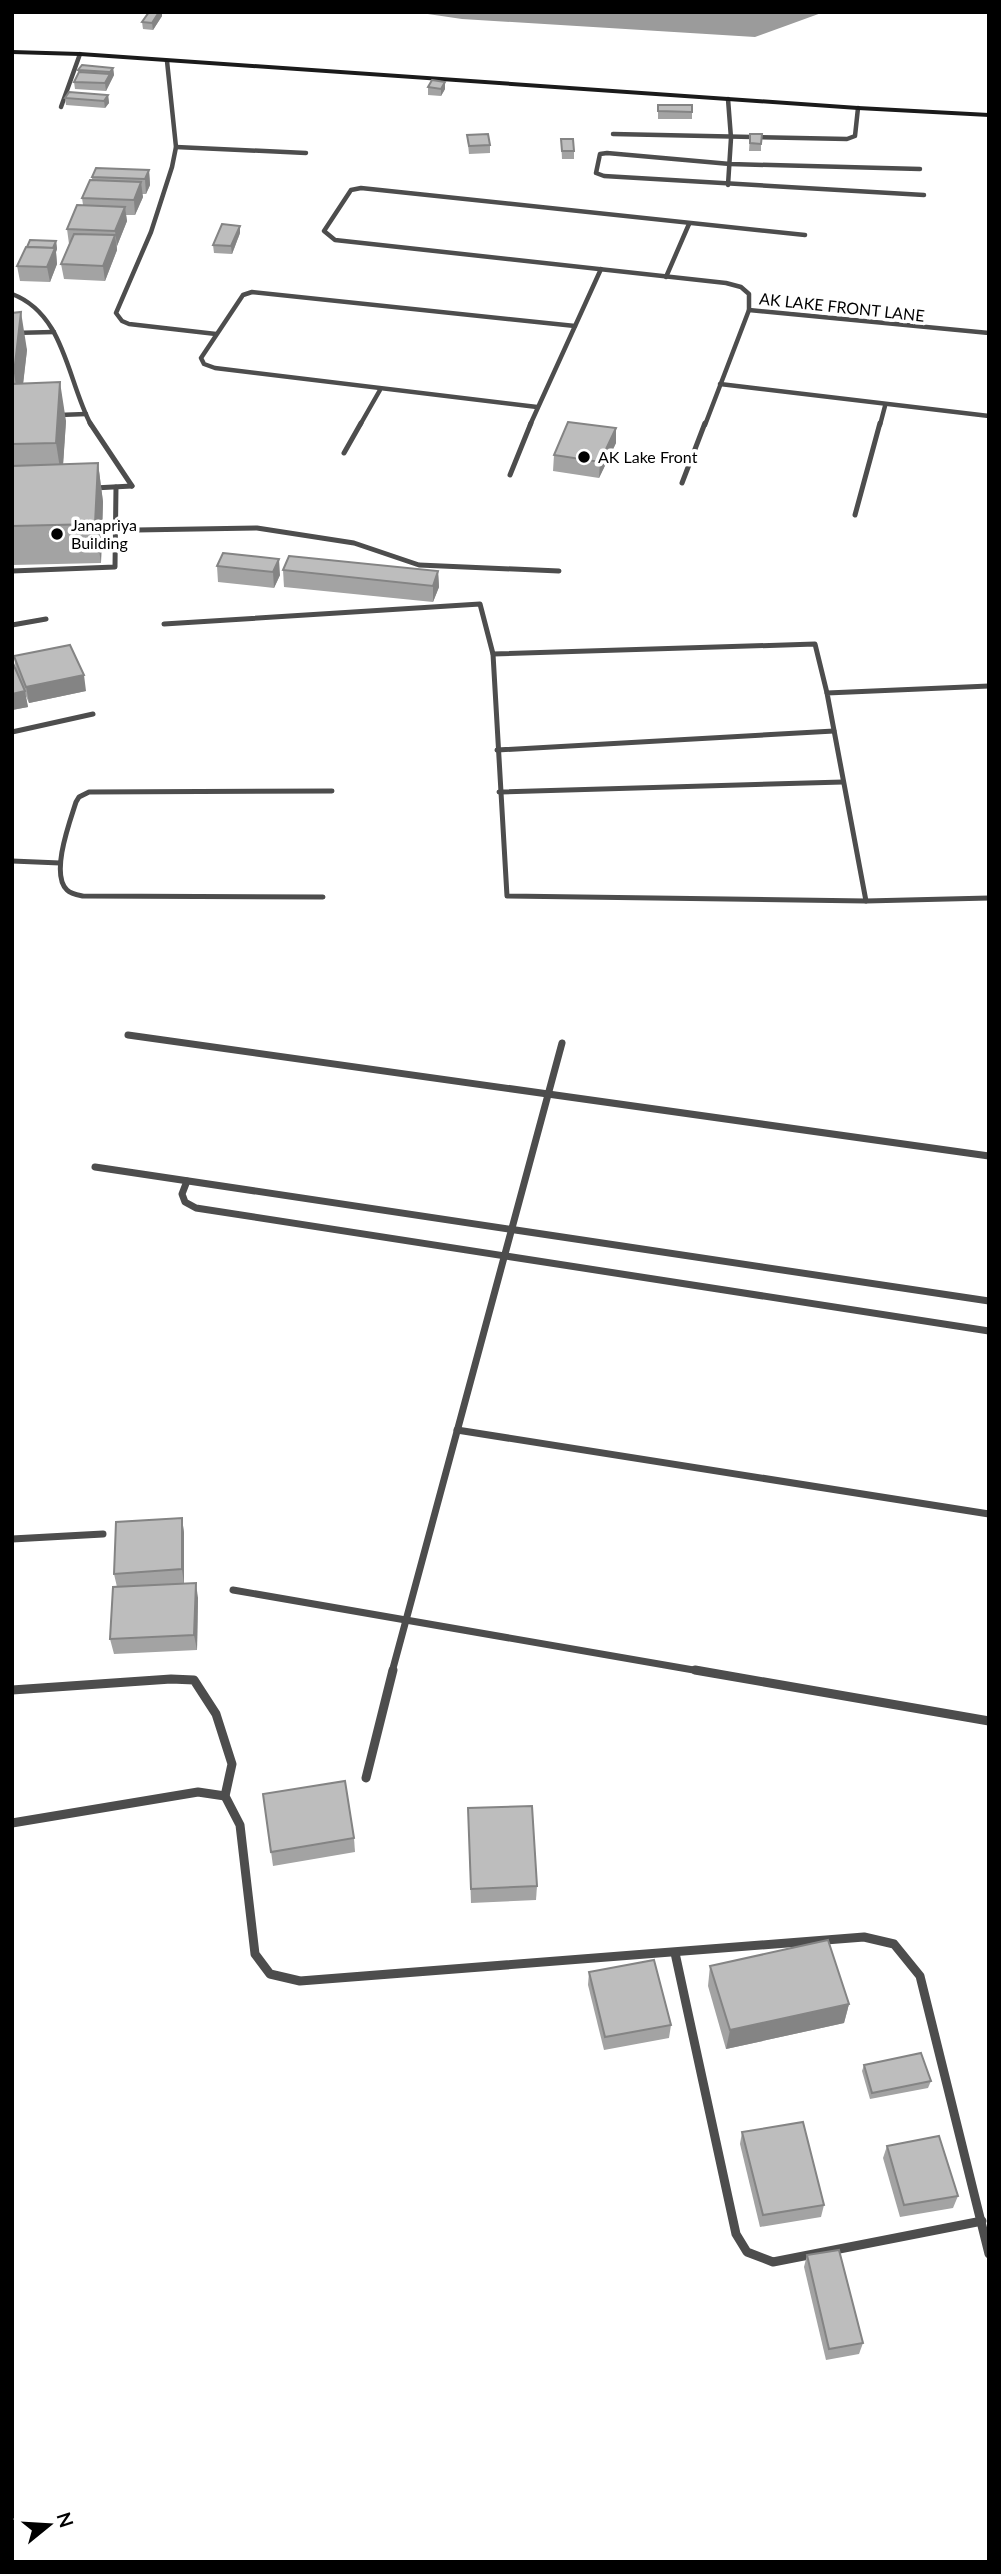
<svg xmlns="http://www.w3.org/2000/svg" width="1001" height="2574" font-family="Lato,sans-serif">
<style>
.water{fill:#9b9b9b}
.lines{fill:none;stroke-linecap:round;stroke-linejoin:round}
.street-far3{stroke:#4d4d4d;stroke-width:4.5}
.street-far2{stroke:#4d4d4d;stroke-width:5}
.street-far1{stroke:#4d4d4d;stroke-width:7}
.street{stroke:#4d4d4d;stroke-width:9}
.secondary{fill:#1a1a1a;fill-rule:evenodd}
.wall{fill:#a3a3a3}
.shaded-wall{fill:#848484}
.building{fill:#bdbdbd;stroke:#848484;stroke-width:2}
.poi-dot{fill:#000;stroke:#fff;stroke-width:2.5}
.labels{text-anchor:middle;stroke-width:7;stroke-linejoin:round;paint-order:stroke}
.far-street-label{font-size:16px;fill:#000;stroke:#fff}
.far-poi-label{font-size:16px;fill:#000;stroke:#fff;text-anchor:start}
</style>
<rect width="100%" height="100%" fill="#fff"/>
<path class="water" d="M414,12H824L755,37L462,19Z"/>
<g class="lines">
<g class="street-far3">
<path d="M167,61L176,147L172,167L151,232L116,313L122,321L129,324L216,334"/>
<path d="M728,99L731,138L728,185"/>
<path d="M61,107L80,54"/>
<path d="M613,134L847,139L855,136L858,108"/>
<path d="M176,147L306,153"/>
<path d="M920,169L730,164L607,153L600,154L596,173L604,176L924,195"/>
<path d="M666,277L689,224"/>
<path d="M12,294C65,314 67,380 91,425"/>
<path d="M749,310L989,333"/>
<path d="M12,333L54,332"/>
<path d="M720,384L989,416"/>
<path d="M537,407L215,368L204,364L201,358L243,295L252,292L575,326"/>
<path d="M59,415L86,414"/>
<path d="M360,425L380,390"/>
<path d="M530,425L601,269"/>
<path d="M705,425L749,310V294L741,287L726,283L335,240L324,231L351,190L361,188L805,235"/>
<path d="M880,425L885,406"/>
</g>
<g class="street-far2">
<path d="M90,423L132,486"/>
<path d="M344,453L361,423"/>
<path d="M510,475L531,423"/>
<path d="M682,483L705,423"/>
<path d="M94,488L132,486"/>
<path d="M855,515L880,423"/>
<path d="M136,530L257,528L354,543L419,565L559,571"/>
<path d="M12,571L115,567L116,487"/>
<path d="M164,624L480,604L493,654L507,896L866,901L989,898"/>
<path d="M12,625L46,619"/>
<path d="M493,654L815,644L827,693"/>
<path d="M12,732L93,714"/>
<path d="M497,750L834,731"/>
<path d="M499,792L843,782"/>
<path d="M12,861L60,863"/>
<path d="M323,897L83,896C78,895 71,894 67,890C50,874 70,821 76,802L79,797L89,792L332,791"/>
<path d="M866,901L827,693L989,686"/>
</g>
<g class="street-far1">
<path d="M128,1035L989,1156"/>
<path d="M95,1167L989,1301"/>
<path d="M187,1181L182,1194L185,1202L196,1208L989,1331"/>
<path d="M457,1430L989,1514"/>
<path d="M12,1539L103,1534"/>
<path d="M233,1590L705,1672"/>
<path d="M392,1672L562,1043"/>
</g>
<g class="street">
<path d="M695,1670L989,1721"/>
<path d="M12,1690L171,1679L194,1680L216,1714L232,1764L225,1796L240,1825L255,1954L270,1974L300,1981L864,1937L894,1944L920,1976L989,2254"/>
<path d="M366,1778L393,1670"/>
<path d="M12,1823L198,1792L225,1796"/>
<path d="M675,1953L736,2234L747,2252L773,2262L982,2221"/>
</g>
<path class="secondary" d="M12,50L80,52L858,106L989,113V117L858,110L80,56L12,54Z"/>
</g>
<g class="wall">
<path d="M149,12H162V16L153,30L143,29L142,22Z"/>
<path d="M113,68L114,75L106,91L75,89L74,82L79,73L78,70Z"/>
<path d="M445,82V89L441,96L428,95V87Z"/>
<path d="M108,95L109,103L105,108L66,105L65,98Z"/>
<path d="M658,105L692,112V119H658Z"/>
<path d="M750,134L761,144V151H749Z"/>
<path d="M467,135L490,145V153L469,154Z"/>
<path d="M561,139L574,151V159H562Z"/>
<path d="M149,170L150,185L146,194H142L143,197L135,215H126L127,221L117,246V250L105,281L64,279L61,264L69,244L67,229L83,205L82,198L92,180V177Z"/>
<path d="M240,233L232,254L214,253L213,245Z"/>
<path d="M56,241L57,249L56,252L57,264L50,282L20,281L17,266Z"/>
<path d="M12,313L27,350L23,383L66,421L63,464L98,463L103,502L101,563L12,565Z"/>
<path d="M616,428V443L599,478L553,471L554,455Z"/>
<path d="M223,553L280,575L274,588L218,582L217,566Z"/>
<path d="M283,570L438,571L439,587L433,602L284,587Z"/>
<path d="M14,656L86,691L29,703L25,694L28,707L12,710V661L16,671Z"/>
<path d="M182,1518L184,1533V1583L198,1598L197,1650L114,1654L110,1639L117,1587L114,1574Z"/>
<path d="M263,1794L354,1838L355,1852L273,1866Z"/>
<path d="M468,1808L537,1886L536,1900L471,1903Z"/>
<path d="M710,1966L849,2004L844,2023L726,2049L708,1986Z"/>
<path d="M589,1972L671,2025L669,2038L604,2050L588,1985Z"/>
<path d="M864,2065L931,2081L928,2088L870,2099L862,2071Z"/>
<path d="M742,2132L824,2205L821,2217L760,2227L740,2144Z"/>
<path d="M887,2146L958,2196L953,2208L900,2217L883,2158Z"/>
<path d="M807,2255L863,2343L859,2354L826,2360L804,2267Z"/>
</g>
<g class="shaded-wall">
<path d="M159,12H162V16L153,30L152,23Z"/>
<path d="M113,68L114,75L106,91L105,83Z"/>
<path d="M445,82V89L441,96V89Z"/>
<path d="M108,95L109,103L105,108L104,101Z"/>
<path d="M149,170L150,185L146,194L145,179Z"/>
<path d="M141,182L143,197L135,215L134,200Z"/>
<path d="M125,207L127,221L117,246L115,231Z"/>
<path d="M240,226V233L232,254L231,246Z"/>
<path d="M115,235L117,250L105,281L103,266Z"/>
<path d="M56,241L57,249L56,252L57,264L50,282L47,267L52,252Z"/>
<path d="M21,312L27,350L20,411L14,373Z"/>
<path d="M60,382L66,421L62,481L56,443Z"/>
<path d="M616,428V443L599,478L600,462Z"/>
<path d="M98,463L103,502L101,563L95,524Z"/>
<path d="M279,559L280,575L274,588L273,572Z"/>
<path d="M438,571L439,587L433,602V586Z"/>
<path d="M84,675L86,691L29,703L26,687Z"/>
<path d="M25,691L28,707L12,710V694Z"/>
<path d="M182,1518L184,1533V1585L182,1569Z"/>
<path d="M196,1583L198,1598L197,1650L194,1635Z"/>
<path d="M849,2004L844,2023L726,2049L730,2030Z"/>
</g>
<g class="building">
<path d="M149,12H159L152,23L142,22Z"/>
<path d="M82,65L113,68L110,72L78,70Z"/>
<path d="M79,72L110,74L105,83L74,82Z"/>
<path d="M432,80L445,82L441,89L428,87Z"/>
<path d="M69,92L108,95L104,101L65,98Z"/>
<path d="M658,105H692V112L658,111Z"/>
<path d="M488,134L490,145L469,146L467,135Z"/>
<path d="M750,134H762L761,144L750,143Z"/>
<path d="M561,139H573L574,151H562Z"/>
<path d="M96,168L149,170L145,179L92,177Z"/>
<path d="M90,180L141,182L134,200L82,198Z"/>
<path d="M77,205L125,207L115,231L67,229Z"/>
<path d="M222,224L240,226L231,246L213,245Z"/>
<path d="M74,234L115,235L103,266L61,264Z"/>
<path d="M30,240L56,241L53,248L27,247Z"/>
<path d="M26,247L55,248L47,267L17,266Z"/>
<path d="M21,312L14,373H12V313Z"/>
<path d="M60,382L56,443L12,444V384Z"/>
<path d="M568,422L616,428L600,462L554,455Z"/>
<path d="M98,463L95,524L12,526V466Z"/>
<path d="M223,553L279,559L273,572L217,566Z"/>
<path d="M289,556L438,571L433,586L283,570Z"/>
<path d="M70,645L84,675L26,687L14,656Z"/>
<path d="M12,661L25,691L12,694Z"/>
<path d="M182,1518V1569L114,1574L116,1522Z"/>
<path d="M196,1583L194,1635L110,1639L113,1587Z"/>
<path d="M345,1781L354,1838L271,1852L263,1794Z"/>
<path d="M532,1806L537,1886L471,1889L468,1808Z"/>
<path d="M828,1940L849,2004L730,2030L710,1966Z"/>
<path d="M654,1960L671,2025L605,2037L589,1972Z"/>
<path d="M921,2053L931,2081L872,2093L864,2065Z"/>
<path d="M803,2122L824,2205L763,2215L742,2132Z"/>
<path d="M939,2136L958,2196L904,2205L887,2146Z"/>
<path d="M839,2250L863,2343L829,2349L807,2255Z"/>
</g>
<g class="poi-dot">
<circle cx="584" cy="457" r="7"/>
<circle cx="57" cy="534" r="7"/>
</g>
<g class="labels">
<g class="far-street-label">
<text transform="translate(842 307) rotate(6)" y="6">AK LAKE FRONT LANE</text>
</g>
<g class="far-poi-label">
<text x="598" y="463">AK Lake Front</text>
<text x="71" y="531">Janapriya<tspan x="71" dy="18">Building</tspan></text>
</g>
</g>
<rect width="1001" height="2574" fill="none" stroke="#000000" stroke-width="28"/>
<g transform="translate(49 2525) rotate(72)" stroke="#ffffff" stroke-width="5" paint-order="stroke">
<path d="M0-5L12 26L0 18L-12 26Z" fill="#000000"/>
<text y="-10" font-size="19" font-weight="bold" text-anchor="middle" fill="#000000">N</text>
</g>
</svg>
